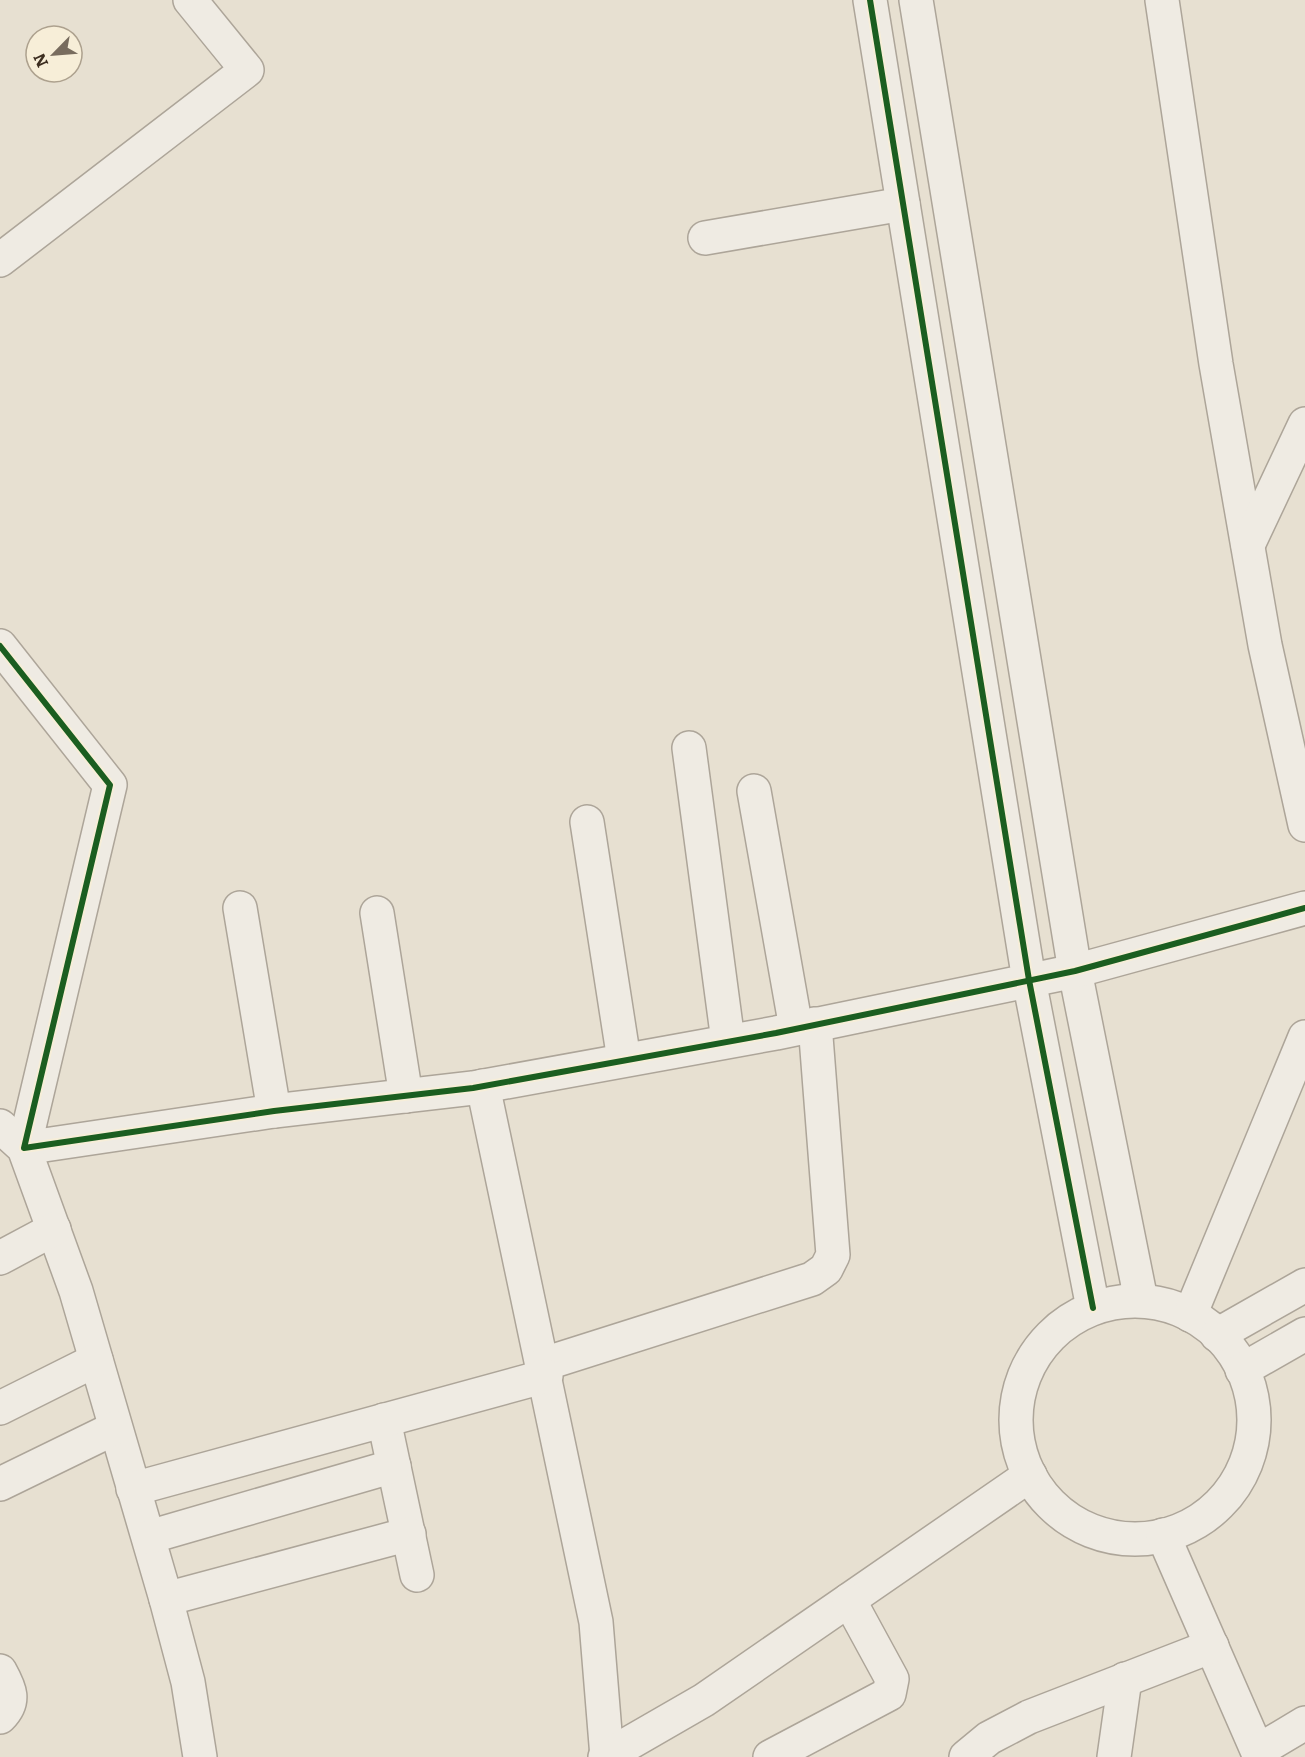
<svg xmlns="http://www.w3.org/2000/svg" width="1305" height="1757" font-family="Literata,serif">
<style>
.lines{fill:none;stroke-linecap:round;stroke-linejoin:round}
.minor-casing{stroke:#ada599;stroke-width:36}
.minor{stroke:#efebe3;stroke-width:33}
.cycleway-casing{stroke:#f7eed8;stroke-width:10}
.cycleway{stroke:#1b5e20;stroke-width:6}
</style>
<rect width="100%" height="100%" fill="#e7e0d1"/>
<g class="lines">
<g class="minor-casing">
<g id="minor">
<path d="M870,0L1029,980L1093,1308"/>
<path d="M916,0L1075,971L1141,1300"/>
<path d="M1162,0L1216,364L1265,645L1305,825"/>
<path d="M705,238L903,204"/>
<path d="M0,260L247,70L190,0"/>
<path d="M1248,545L1305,424"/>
<path d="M0,646L110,785L24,1148L274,1111L473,1088L776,1033L1075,971L1305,908"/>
<path d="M689,748L728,1041"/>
<path d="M754,791L796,1028"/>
<path d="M587,822L624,1060"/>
<path d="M240,908L274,1111"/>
<path d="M377,913L406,1096"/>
<path d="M483,1086L596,1622L607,1757"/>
<path d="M0,1126L24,1148L76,1291L166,1599L188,1682L200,1757"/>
<path d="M0,1258L54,1229"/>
<circle cx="1135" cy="1420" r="119"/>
<path d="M1190,1315L1305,1037"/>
<path d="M1217,1335L1305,1285"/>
<path d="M544,1364L812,1279L826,1269L833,1255L815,1024"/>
<path d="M1242,1370L1305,1334"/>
<path d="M0,1408L96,1360"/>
<path d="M384,1420L417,1575"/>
<path d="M0,1484L115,1428"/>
<path d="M133,1489L546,1376"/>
<path d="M1163,1535L1260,1757"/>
<path d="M149,1537L394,1466"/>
<path d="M166,1599L409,1534"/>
<path d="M0,1671C10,1689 16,1701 0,1717"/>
<path d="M1258,1751L1305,1723"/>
<path d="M605,1757L704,1700L1030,1475"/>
<path d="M770,1757L889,1694L892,1679L849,1600"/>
<path d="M966,1757L989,1738L1029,1717L1212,1646"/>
<path d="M1114,1757L1125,1679"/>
</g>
</g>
<use href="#minor" class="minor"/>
<g class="cycleway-casing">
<g id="cycleway">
<path d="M870,0L1029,980L1093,1308"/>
<path d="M0,646L110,785L24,1148L274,1111L473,1088L776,1033L1075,971L1305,908"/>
</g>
</g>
<use href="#cycleway" class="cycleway"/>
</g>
<g transform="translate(54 54) rotate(245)"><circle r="28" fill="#f7eed8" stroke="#ada18e" stroke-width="1.5"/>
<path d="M0-4.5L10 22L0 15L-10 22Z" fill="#786c5e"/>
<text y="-9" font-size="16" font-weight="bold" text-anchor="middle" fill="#3d2e20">N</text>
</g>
</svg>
